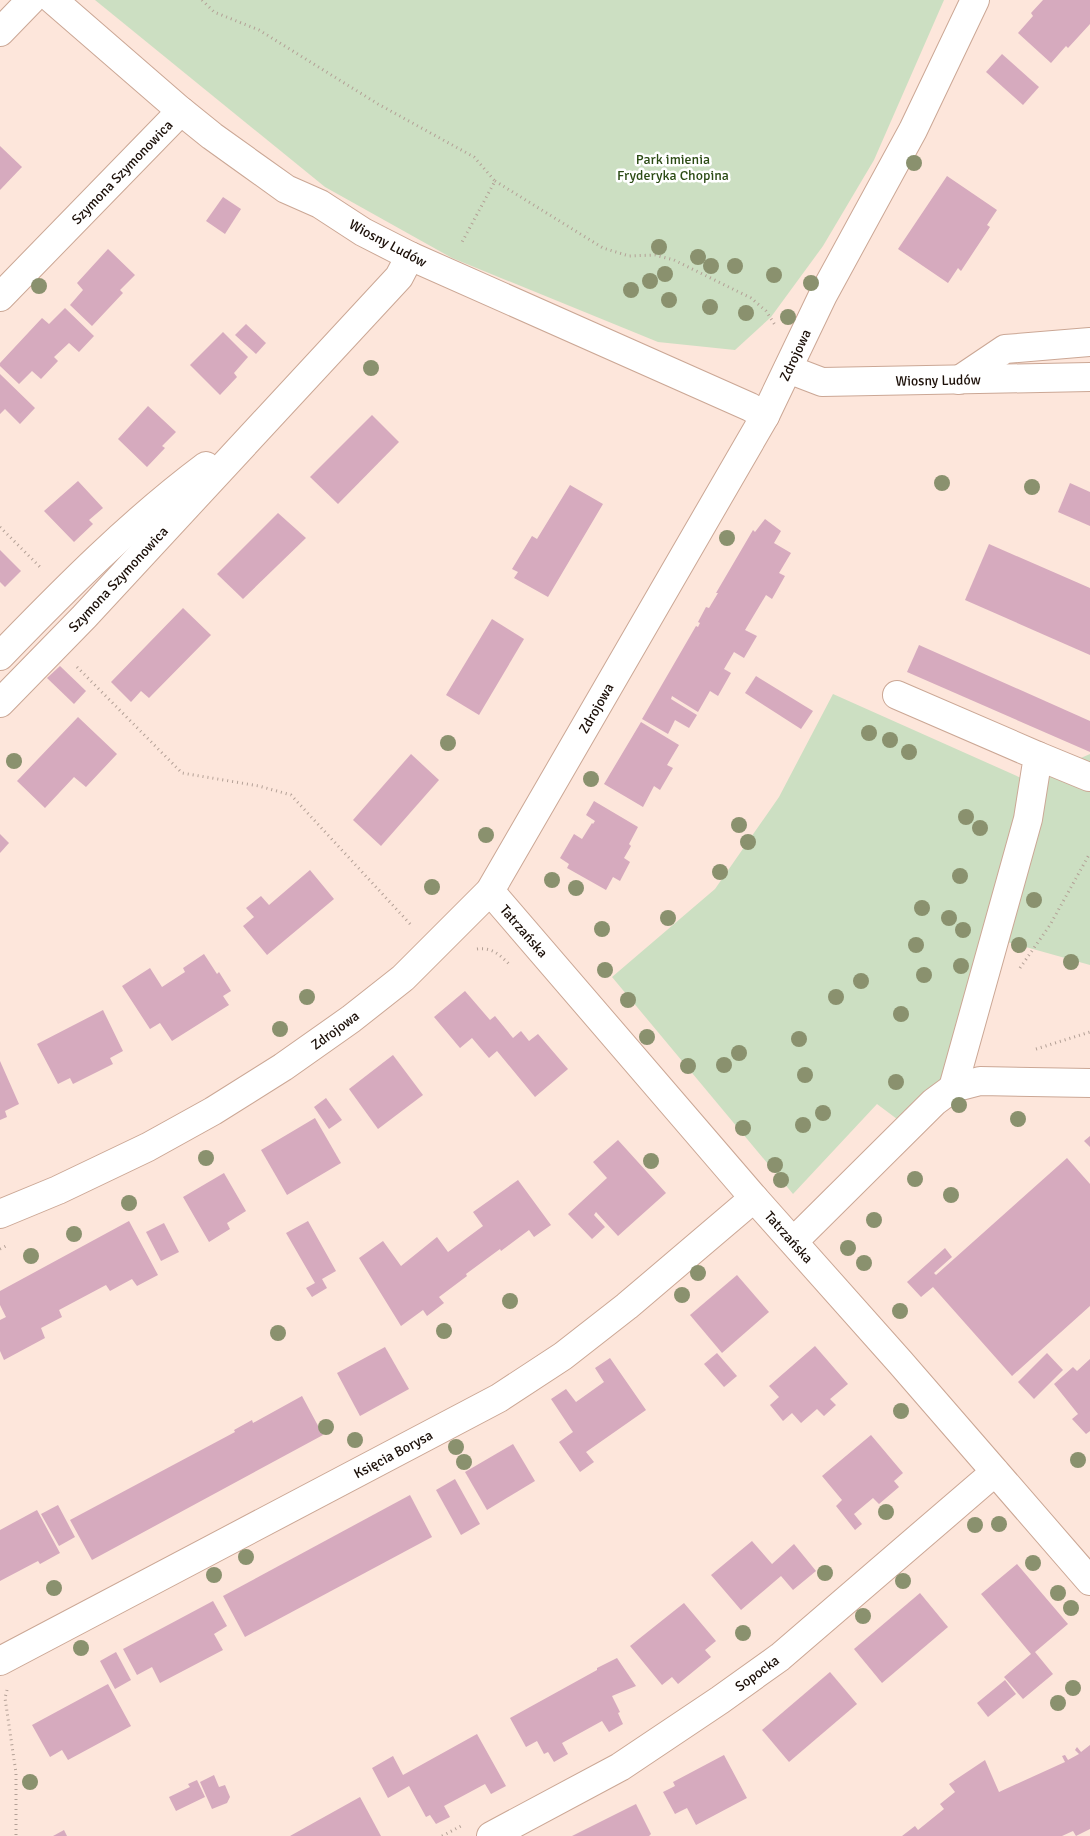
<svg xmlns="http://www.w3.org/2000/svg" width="1090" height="1836" font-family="Signika,sans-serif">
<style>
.green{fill:#ccdfc2}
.building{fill:#d6aabe}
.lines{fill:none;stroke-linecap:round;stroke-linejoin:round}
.minor-casing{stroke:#cba795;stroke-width:30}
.path{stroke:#b3a096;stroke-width:3;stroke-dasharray:1 4;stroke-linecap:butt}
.minor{stroke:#fff;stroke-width:28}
.tree{fill:#8a916e}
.labels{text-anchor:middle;stroke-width:5;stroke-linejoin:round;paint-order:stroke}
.park-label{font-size:14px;fill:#2c4b15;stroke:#fff}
.street-label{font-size:14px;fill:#1b0f08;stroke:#fff}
</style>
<rect width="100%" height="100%" fill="#fde6db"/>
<g class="green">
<path d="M95,0H944L874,160L823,246L771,317L735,350L658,342L452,258L325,187Z"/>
<path d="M833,694L1028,781L1090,754V965L986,936L945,1085L901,1122L877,1104L793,1194L612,977L715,889L779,797Z"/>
</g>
<g class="building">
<path d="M1043,0H1090V24L1068,48L1066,46L1051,63L1018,33L1033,16L1031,13Z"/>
<path d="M1002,54L1039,87L1023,105L986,72Z"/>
<path d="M0,146L22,167L0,190Z"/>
<path d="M947,176L997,210L987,225L990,227L961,271L958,268L948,283L898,249Z"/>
<path d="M223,197L241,209L225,234L206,221Z"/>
<path d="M108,249L135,275L120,290L123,293L92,326L70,305L83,290L77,283Z"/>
<path d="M65,308L94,336L79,352L69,343L54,357L58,361L41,379L32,371L19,384L0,366V363L42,318L49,324Z"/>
<path d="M246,324L266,343L256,354L235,335Z"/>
<path d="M223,332L248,357L234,373L237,377L220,395L190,365Z"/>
<path d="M0,374L35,408L20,424L5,409L0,414Z"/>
<path d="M148,406L176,432L162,446L165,448L147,467L118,439Z"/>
<path d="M372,415L399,442L338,504L310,477Z"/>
<path d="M78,481L103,508L89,520L93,524L74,542L44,511Z"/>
<path d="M1070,483L1090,492V526L1058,512Z"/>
<path d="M570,485L603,504L548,597L514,578L518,572L512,569L532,536L537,539Z"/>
<path d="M278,513L306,538L243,599L217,574Z"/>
<path d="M765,519L781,531L774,543L791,553L779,573L785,576L772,599L766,595L745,630L757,636L744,658L734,652L724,669L731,673L718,696L710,691L698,712L672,696L671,699L697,715L689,728L675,720L668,734L642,719L696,626L698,627L700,623L698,622L706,607L709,608L718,593H716L753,530L755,532Z"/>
<path d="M989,544L1090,588V655L965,600Z"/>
<path d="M0,550L21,571L5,587L0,582Z"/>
<path d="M183,608L211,635L149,698L141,691L131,702L111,682Z"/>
<path d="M492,619L524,639L479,715L446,695Z"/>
<path d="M919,645L1090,721V752L907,672Z"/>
<path d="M60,666L86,691L74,704L47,678Z"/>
<path d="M756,676L813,711L801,729L745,693Z"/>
<path d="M78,717L117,754L86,787L74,777L45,808L17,781Z"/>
<path d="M641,722L679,745L667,765L673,768L660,790L654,786L643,807L604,784Z"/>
<path d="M411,754L439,780L381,846L353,820Z"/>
<path d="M594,801L638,827L629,844L631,846L624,858L630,862L620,881L613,877L606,890L567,868L569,864L560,858L574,834L582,839L592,823L593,824L595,821L586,815Z"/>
<path d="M0,834L9,843L0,853Z"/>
<path d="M310,870L334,899L267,955L243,926L254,917L246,908L261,896L269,905Z"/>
<path d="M204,954L217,974L219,972L231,991L223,996L229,1005L172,1041L160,1023L150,1029L122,986L150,968L162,987L185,972L183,968Z"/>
<path d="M465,991L490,1020L495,1016L513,1038L521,1031L529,1041L538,1034L568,1069L535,1097L497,1051L489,1058L472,1038L460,1048L434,1017Z"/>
<path d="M103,1010L123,1051L110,1058L113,1064L73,1084L70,1078L58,1084L37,1044Z"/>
<path d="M393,1055L423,1095L378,1129L349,1089Z"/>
<path d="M0,1061L19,1104L5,1111L7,1117L0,1120Z"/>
<path d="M326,1098L342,1120L329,1129L314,1107Z"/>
<path d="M315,1118L341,1163L287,1195L261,1150Z"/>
<path d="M1090,1136V1147L1084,1141Z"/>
<path d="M618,1140L666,1193L618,1236L596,1212L594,1215L605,1227L592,1239L568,1214L607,1178L593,1162Z"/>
<path d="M1067,1158L1090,1184V1306L1012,1376L933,1287L921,1297L907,1282L945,1248L952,1257L934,1273L936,1275Z"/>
<path d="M224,1173L246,1211L227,1223L230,1229L209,1242L183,1197Z"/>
<path d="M518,1180L551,1225L534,1237L529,1230L501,1251L500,1249L466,1274L467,1276L439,1297L444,1303L427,1316L423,1310L401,1326L359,1258L383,1241L401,1266L437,1237L448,1252L483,1226L473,1212Z"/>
<path d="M129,1221L158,1275L137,1286L132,1279L110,1291L106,1285L59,1310L62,1317L41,1328L45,1338L4,1360L0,1351V1320L6,1317L0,1305V1291Z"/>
<path d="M308,1221L336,1271L322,1279L327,1288L312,1297L306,1288L315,1283L286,1233Z"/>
<path d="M164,1223L179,1252L161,1261L146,1232Z"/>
<path d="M737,1275L769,1312L722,1353L690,1315Z"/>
<path d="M815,1346L848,1384L830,1399L836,1405L824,1416L817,1409L801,1423L792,1413L783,1421L770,1405L779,1397L769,1386Z"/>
<path d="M385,1347L409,1389L360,1416L337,1373Z"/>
<path d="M717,1353L737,1376L724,1387L704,1364Z"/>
<path d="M1047,1353L1063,1370L1034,1399L1018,1382Z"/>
<path d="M610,1358L646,1410L586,1452L594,1462L580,1472L559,1442L573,1432L551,1399L566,1389L576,1402L604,1382L595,1368Z"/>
<path d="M1090,1359V1431L1086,1434L1072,1419L1078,1414L1054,1384L1073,1367L1077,1371Z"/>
<path d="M302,1396L323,1435L92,1560L70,1520L235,1432L234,1430L252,1420L253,1423Z"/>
<path d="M871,1435L903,1473L894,1481L899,1487L879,1504L873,1498L854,1514L862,1524L855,1530L836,1506L842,1500L822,1476Z"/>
<path d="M513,1444L535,1481L487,1510L465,1472Z"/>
<path d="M455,1479L480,1524L461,1535L436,1490Z"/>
<path d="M410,1495L432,1537L245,1637L223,1596Z"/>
<path d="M58,1505L75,1537L59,1546L41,1514Z"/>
<path d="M37,1510L60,1553L40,1564L38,1561L0,1581V1530Z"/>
<path d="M752,1541L772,1564L794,1544L816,1571L793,1590L781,1576L741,1610L711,1575Z"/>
<path d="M1017,1564L1068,1624L1035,1652L1053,1674L1023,1699L1004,1677L1031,1654L981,1594Z"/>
<path d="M920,1593L948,1627L882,1683L854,1649Z"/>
<path d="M213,1601L227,1626L214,1634L223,1650L160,1683L152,1667L137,1675L123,1649Z"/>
<path d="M684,1603L716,1641L705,1650L711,1657L678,1684L672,1677L662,1685L630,1646Z"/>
<path d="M116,1652L131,1680L115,1689L100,1661Z"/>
<path d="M617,1658L636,1686L612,1696L620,1712L618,1713L623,1724L609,1732L602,1721L562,1743L568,1754L554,1762L548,1752L544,1754L537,1741L526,1747L510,1718L597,1670V1668Z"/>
<path d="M830,1672L857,1704L789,1762L762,1730Z"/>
<path d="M1005,1680L1016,1694L988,1717L977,1703Z"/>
<path d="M108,1684L131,1726L68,1760L62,1750L50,1757L32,1725Z"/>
<path d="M477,1734L506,1786L491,1794L485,1784L444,1806L450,1817L436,1824L430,1815L426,1817L409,1786L388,1798L372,1768L393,1756L403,1775Z"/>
<path d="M1090,1745V1829L1076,1836L1073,1831L1062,1836H902L915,1826L918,1830L944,1809L940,1804L955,1792L949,1784L985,1760L999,1792L1065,1762L1062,1756L1065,1755L1068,1760L1079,1754L1075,1750L1077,1747L1081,1752Z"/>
<path d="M724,1755L747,1798L696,1825L687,1808L675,1814L663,1792L675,1786L673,1782Z"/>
<path d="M214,1775L219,1787L225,1785L230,1797L227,1803L212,1809L200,1782Z"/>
<path d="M197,1780L205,1797L176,1811L169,1797L190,1787L188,1784Z"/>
<path d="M360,1797L381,1836H290Z"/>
<path d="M636,1804L651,1834L649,1836H572Z"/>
<path d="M64,1830L67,1836H53Z"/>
</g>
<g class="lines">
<g class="minor-casing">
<g id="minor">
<path d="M53,0L181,111L212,136L251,164L286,189L320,204L363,232L410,256L750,407L765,416"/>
<path d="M0,32L31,0"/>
<path d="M0,297L181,111"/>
<path d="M788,369L822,382L1090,377"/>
<path d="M959,380L1005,349L1090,342"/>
<path d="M0,656C65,589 131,522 206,466"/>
<path d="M897,695L1038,756L1028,819L953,1088"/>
<path d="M0,703L84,617L399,277L410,256"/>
<path d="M1038,756L1089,777"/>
<path d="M490,891L754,1198L900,1362L1090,1581"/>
<path d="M0,1214L58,1190L148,1147L213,1111L283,1067L351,1019L403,978L490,891L765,416L823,295L913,130L975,0"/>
<path d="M794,1241L934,1102L953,1088L980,1081L1090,1083"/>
<path d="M0,1661L499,1398L563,1356L627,1306L754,1198"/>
<path d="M491,1836L620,1767L720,1700L780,1657L995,1472"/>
</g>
</g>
<g class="path">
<path d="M202,0L214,12L259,30L378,104L474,157L495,181L461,244"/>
<path d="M495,181L603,248L629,256L655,255L674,260L751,298L766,311L775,325"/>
<path d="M0,527L42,569"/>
<path d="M77,667L182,773L259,786L291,795L412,926"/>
<path d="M477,949C492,947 500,955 510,965"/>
<path d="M1020,968L1050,925L1090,853"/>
<path d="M1036,1049L1090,1032"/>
<path d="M0,1249L8,1245"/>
<path d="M7,1690L5,1698L16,1773V1836"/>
<path d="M442,1836L463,1825"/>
</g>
<use href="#minor" class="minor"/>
</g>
<g class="tree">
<circle cx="914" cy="163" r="8"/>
<circle cx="659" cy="247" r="8"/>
<circle cx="698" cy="257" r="8"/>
<circle cx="711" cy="266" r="8"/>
<circle cx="735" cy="266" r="8"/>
<circle cx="665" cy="274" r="8"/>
<circle cx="774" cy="275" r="8"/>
<circle cx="650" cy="281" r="8"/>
<circle cx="811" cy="283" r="8"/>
<circle cx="39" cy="286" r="8"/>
<circle cx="631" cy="290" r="8"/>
<circle cx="669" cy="300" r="8"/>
<circle cx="710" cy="307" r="8"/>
<circle cx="746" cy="313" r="8"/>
<circle cx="788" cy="317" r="8"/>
<circle cx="371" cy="368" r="8"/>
<circle cx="942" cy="483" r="8"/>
<circle cx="1032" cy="487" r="8"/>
<circle cx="727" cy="538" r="8"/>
<circle cx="869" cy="733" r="8"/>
<circle cx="890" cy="740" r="8"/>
<circle cx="448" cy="743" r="8"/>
<circle cx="909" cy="752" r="8"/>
<circle cx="14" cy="761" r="8"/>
<circle cx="591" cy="779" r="8"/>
<circle cx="966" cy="817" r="8"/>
<circle cx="739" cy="825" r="8"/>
<circle cx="980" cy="828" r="8"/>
<circle cx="486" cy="835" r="8"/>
<circle cx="748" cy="842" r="8"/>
<circle cx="720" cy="872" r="8"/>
<circle cx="960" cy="876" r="8"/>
<circle cx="552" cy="880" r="8"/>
<circle cx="432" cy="887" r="8"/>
<circle cx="576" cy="888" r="8"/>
<circle cx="1034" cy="900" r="8"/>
<circle cx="922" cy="908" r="8"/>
<circle cx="668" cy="918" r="8"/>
<circle cx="949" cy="918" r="8"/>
<circle cx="602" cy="929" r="8"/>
<circle cx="963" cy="930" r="8"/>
<circle cx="916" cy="945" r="8"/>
<circle cx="1019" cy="945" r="8"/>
<circle cx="1071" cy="962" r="8"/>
<circle cx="961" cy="966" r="8"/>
<circle cx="605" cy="970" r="8"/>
<circle cx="924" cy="975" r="8"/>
<circle cx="861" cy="981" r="8"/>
<circle cx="307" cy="997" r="8"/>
<circle cx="836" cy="997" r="8"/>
<circle cx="628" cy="1000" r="8"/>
<circle cx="901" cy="1014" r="8"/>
<circle cx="280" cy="1029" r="8"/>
<circle cx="647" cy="1037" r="8"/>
<circle cx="799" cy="1039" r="8"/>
<circle cx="739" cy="1053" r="8"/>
<circle cx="724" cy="1065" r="8"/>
<circle cx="688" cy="1066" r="8"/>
<circle cx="805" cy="1075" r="8"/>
<circle cx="896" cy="1082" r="8"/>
<circle cx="959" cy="1105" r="8"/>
<circle cx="823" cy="1113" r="8"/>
<circle cx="1018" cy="1119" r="8"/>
<circle cx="803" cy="1125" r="8"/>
<circle cx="743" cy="1128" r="8"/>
<circle cx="206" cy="1158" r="8"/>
<circle cx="651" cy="1161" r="8"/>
<circle cx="775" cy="1165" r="8"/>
<circle cx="915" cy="1179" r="8"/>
<circle cx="781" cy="1180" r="8"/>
<circle cx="951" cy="1195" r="8"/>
<circle cx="129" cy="1203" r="8"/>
<circle cx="874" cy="1220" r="8"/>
<circle cx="74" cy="1234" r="8"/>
<circle cx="848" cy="1248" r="8"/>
<circle cx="31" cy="1256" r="8"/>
<circle cx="864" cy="1263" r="8"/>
<circle cx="698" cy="1273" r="8"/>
<circle cx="682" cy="1295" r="8"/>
<circle cx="510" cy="1301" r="8"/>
<circle cx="900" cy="1311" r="8"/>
<circle cx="444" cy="1331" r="8"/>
<circle cx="278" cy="1333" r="8"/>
<circle cx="901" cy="1411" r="8"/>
<circle cx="326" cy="1427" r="8"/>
<circle cx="355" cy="1440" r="8"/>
<circle cx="456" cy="1447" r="8"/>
<circle cx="1078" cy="1460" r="8"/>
<circle cx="464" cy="1462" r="8"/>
<circle cx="886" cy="1512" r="8"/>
<circle cx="999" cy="1524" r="8"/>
<circle cx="975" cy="1525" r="8"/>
<circle cx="246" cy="1557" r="8"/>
<circle cx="1033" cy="1563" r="8"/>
<circle cx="825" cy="1573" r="8"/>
<circle cx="214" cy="1575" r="8"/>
<circle cx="903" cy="1581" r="8"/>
<circle cx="54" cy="1588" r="8"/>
<circle cx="1058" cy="1593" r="8"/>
<circle cx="1071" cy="1608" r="8"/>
<circle cx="863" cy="1616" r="8"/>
<circle cx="743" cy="1633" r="8"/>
<circle cx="81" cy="1648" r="8"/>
<circle cx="1073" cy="1688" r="8"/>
<circle cx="1058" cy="1703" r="8"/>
<circle cx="30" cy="1782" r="8"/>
</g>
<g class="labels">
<g class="park-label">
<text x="673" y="164">Park imienia<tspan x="673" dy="16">Fryderyka Chopina</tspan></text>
</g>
<g class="street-label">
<text transform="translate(122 172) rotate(-46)" y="5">Szymona Szymonowica</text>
<text transform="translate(388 243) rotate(28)" y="5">Wiosny Ludów</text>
<text transform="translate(795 355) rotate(-65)" y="5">Zdrojowa</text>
<text transform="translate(938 380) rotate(-1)" y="5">Wiosny Ludów</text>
<text transform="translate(118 579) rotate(-47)" y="5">Szymona Szymonowica</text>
<text transform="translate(596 708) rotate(-60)" y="5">Zdrojowa</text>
<text transform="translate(524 931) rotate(49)" y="5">Tatrzańska</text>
<text transform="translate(335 1030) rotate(-36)" y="5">Zdrojowa</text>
<text transform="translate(789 1237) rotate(48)" y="5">Tatrzańska</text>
<text transform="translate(393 1454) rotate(-28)" y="5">Księcia Borysa</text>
<text transform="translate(757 1673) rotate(-36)" y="5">Sopocka</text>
</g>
</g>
</svg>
